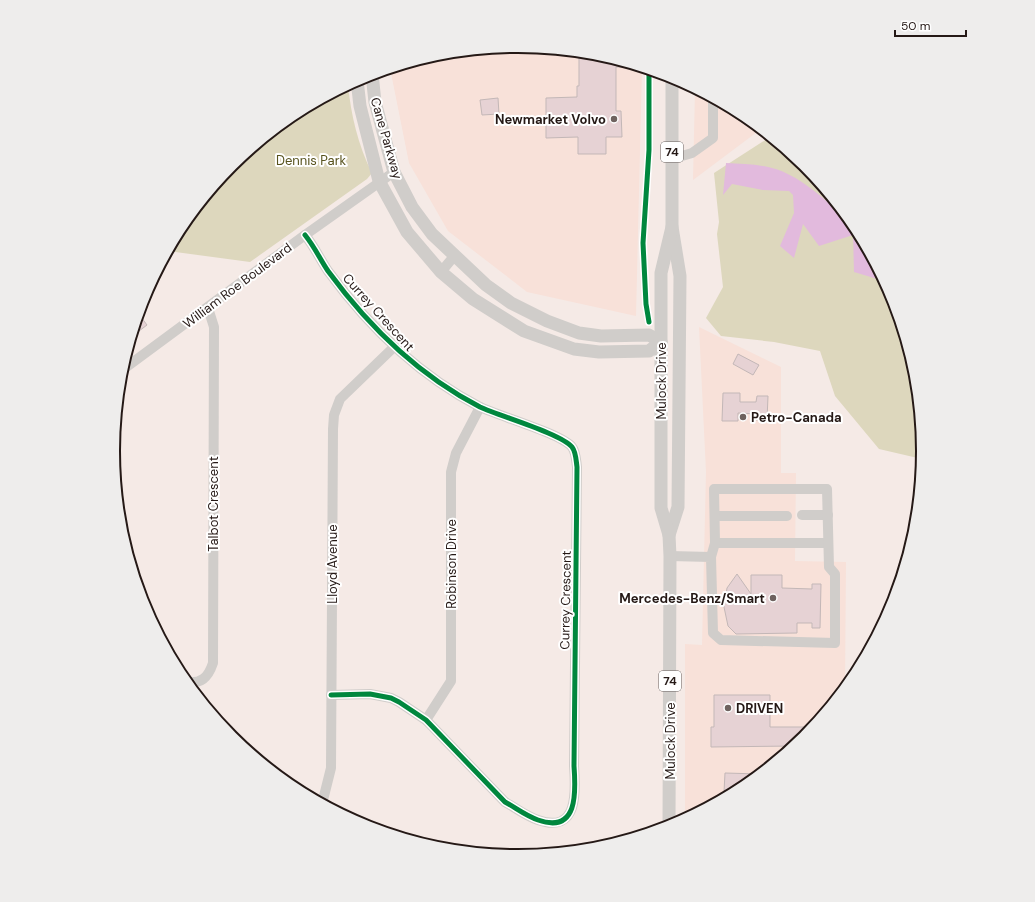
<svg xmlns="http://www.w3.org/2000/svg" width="1035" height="902" font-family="'DM Sans',sans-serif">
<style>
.built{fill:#f8e1d9}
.green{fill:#ddd7bd}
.water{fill:#e2badd}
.building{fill:#e6d2d4;stroke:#c3b7b7}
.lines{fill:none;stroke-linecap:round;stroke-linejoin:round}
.minor{stroke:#d0cdca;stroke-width:10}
.major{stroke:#d0cdca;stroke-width:13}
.cycleway-casing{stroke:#fff;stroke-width:8}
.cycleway{stroke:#00873e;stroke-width:5}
.poi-dot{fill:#6e625f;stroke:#fff;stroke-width:1.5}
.labels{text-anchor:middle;stroke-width:4;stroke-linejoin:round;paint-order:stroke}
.shield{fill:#fff;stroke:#665e5c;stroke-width:1}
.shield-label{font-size:12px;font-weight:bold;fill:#251916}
.poi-label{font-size:13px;font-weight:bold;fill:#251916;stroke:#fff;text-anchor:end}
.street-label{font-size:13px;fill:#251916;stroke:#fff}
.park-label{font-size:13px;fill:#57521d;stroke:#fff}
.rim{fill:none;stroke:#251916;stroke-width:2}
</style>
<rect width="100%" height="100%" fill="#f5eae6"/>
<g class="built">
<path d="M518,46L597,54L642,68L636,316L527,292L448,231L409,163L390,68L439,54Z"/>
<path d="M695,89L743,114L761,129L693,180Z"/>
<path d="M699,327L781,367V473H796L795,561L846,562L845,687L804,738L742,788L685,818V644L702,645L706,472Z"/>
</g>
<g class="green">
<path d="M348,85C351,115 358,145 372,173L367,179L250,262L168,251L181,226L231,164L293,114Z"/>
<path d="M770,137L804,165L854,226L892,296L915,372L922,459L879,449L835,396L820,351L774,342L721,336L706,318L723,287L717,234L719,222L714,173Z"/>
</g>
<path class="water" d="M726,163C741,164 758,164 772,168C800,174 845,214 860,238C869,251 876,267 884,281L854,272L853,235L819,246L803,224L794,258L780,246L794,213L793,195L789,191L763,190L732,184L723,195Z"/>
<g class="building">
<path d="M579,52L597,54L634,65V67H616V111H621L622,137H606V154H578V137L546,138V98L577,97V86H579Z"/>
<path d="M498,98L499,114L482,115L480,100Z"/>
<path d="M138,313L147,325L131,337Z"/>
<path d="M738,354L759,365L753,375L733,364Z"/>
<path d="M723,393H740V402H756L757,396H768L767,420H756V414L738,413V421H722Z"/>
<path d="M737,574L751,594V575H782V588L812,589V584H821L820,628H812V623H797V633L736,634L728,626L724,607L727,588Z"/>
<path d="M714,695H770V727H813L793,746L711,747V727H714Z"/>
<path d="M725,773L760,774L734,792H724Z"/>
</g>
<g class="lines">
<g class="minor">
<path d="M672,159L692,153L713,138V99"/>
<path d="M305,235C314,246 320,259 328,271C369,327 418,375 480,407C499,416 562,434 572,447C576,452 576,460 577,467L574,766C576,793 578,834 538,820C526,816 516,808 505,802L426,720L399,702L391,698L370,694L331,695"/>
<path d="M441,272L455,255"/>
<path d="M121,371L305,235L394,172"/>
<path d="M802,515H828"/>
<path d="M715,516H787"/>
<path d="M715,543H828"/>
<path d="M670,556L711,557L713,633L721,640L835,643V574L829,567L827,489H714L715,543L711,557"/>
<path d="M186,682C201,684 208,678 213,663L214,327L208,308"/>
<path d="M426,720L451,681V472L456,453L480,407"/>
<path d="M322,804L331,768L333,429L334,415L340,399L394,347"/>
<path d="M330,808L347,817"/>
</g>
<g class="major">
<path d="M372,74L375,102L394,172L412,207L432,234L486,285L511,303L547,321L579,333L601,336L649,335L661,342"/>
<path d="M357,80L360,106L379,181L407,232L441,272L473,299L524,331L574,349L599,352L649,351L661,342"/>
<path d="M669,535L678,507L680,276L672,227V77"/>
<path d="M669,826L670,556L669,535L661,508V273L672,227"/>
</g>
<g class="cycleway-casing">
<g id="cycleway">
<path d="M649,70V150L643,243L646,304L649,322"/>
<path d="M305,235C314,246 320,259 328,271C369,327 418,375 480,407C499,416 562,434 572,447C576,452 576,460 577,467L574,766C576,793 578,834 538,820C526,816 516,808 505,802L426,720L399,702L391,698L370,694L331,695"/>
</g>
</g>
<use href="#cycleway" class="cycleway"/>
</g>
<g class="poi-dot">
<circle cx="614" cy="119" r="4"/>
<circle cx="743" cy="417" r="4"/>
<circle cx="773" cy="598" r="4"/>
<circle cx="728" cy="708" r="4"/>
</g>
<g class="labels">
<g class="shield">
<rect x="661" y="142" width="22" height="20" rx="3"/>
<rect x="659" y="671" width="22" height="20" rx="3"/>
</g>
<g class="shield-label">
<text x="672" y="156">74</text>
<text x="670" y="685">74</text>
</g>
<g class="poi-label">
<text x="606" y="124">Newmarket Volvo</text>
<text x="751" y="422" text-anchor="start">Petro-Canada</text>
<text x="765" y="603">Mercedes-Benz/Smart</text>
<text x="736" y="713" text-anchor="start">DRIVEN</text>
</g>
<g class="street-label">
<text transform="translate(387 138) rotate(74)" y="5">Cane Parkway</text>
<text transform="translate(237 285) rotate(-37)" y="5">William Roe Boulevard</text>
<text transform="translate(379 312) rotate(48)" y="5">Currey Crescent</text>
<text transform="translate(661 381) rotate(-90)" y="5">Mulock Drive</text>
<text transform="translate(213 504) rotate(-90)" y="5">Talbot Crescent</text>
<text transform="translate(332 564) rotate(-90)" y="5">Lloyd Avenue</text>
<text transform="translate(451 564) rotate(-90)" y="5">Robinson Drive</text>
<text transform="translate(565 600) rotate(-89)" y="5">Currey Crescent</text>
<text transform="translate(670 741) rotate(-90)" y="5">Mulock Drive</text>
</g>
<g class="park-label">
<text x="311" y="165">Dennis Park</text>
</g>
</g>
<path d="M0 0H1035V902H0ZM120 451a398 398 0 1 1 796 0a398 398 0 1 1-796 0Z" fill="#eeedec" fill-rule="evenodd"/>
<path class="rim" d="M120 451a398 398 0 1 1 796 0a398 398 0 1 1-796 0Z"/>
<path d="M895 30v6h71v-6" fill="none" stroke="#251916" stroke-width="2"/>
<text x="901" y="30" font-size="12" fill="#251916" stroke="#ffffff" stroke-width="3" paint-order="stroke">50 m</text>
</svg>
